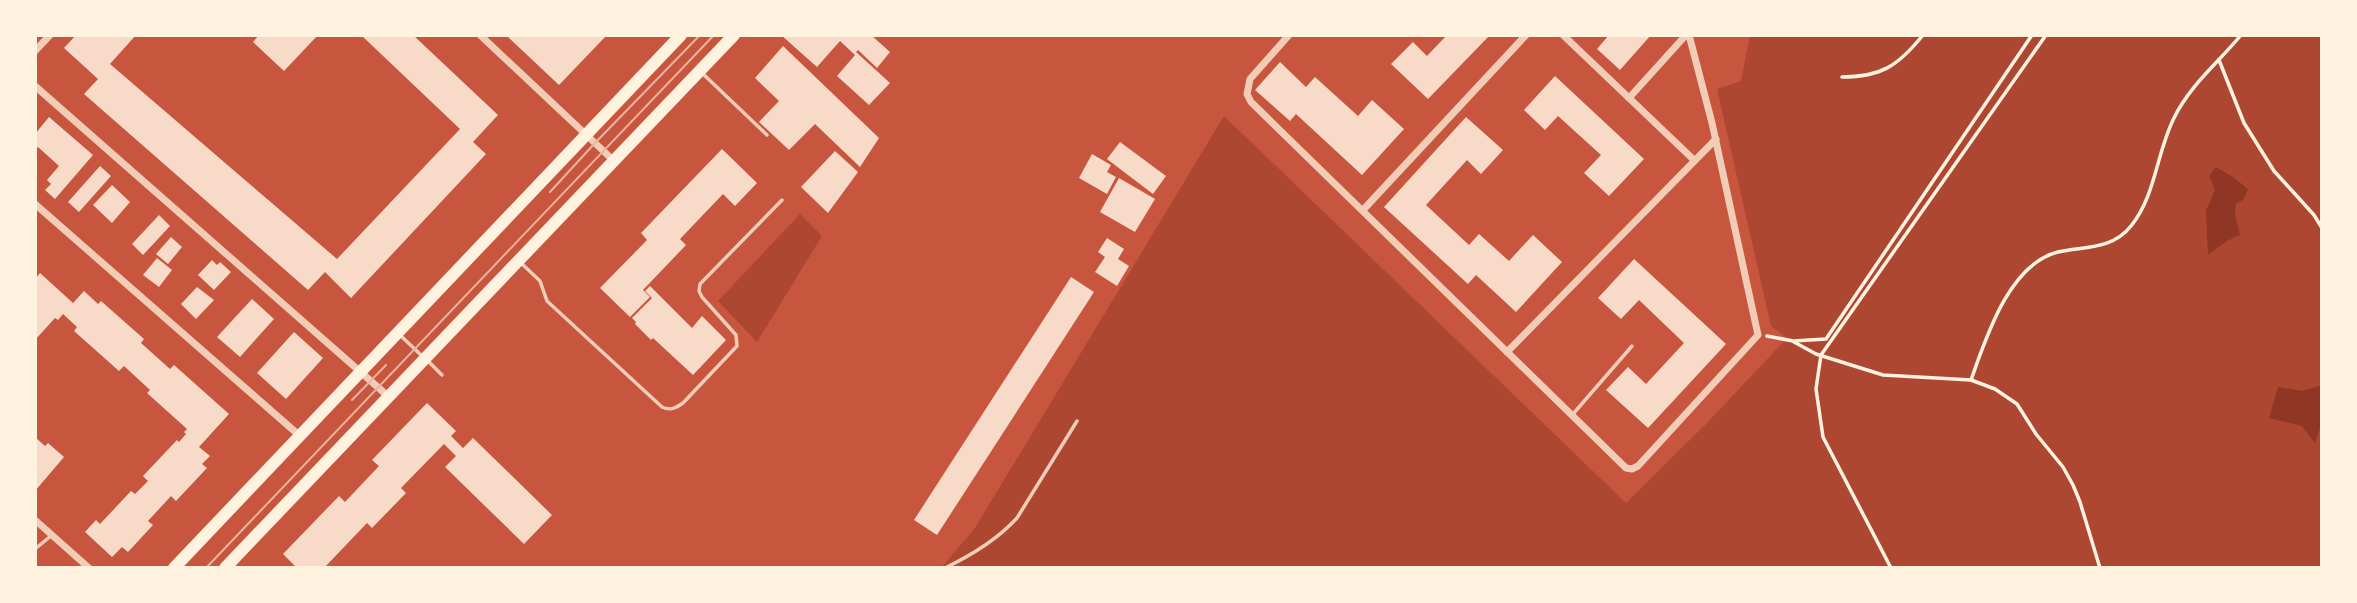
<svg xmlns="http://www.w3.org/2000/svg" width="2357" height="603" font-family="Jost,sans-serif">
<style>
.green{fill:#ae4732}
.water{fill:#8f3625}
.building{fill:#f7dbc8}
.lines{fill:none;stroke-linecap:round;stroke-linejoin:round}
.path{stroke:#fff3e0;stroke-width:3.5}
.service{stroke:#f1ccb7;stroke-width:3.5}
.minor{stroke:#f1ccb7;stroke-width:7}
.primary{stroke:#fff3e0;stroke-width:12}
.tram{stroke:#e9b49f;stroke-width:2}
</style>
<rect width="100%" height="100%" fill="#c8553d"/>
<g class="green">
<path d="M1750,35H2322V568H941L975,528L1224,116L1626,503L1706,424L1787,338L1771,326L1717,89L1741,81Z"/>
<path d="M800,214L822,236L757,342L718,301Z"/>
</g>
<g class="water">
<path d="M2216,167L2233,177L2248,189L2243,200L2236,203L2235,215L2240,235L2227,241L2208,255L2206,211L2215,190L2209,176Z"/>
<path d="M2322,385V422L2315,443L2302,426L2269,418L2278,387L2302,391Z"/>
</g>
<g class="building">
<path d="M76,35H136L110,64L337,259L460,129L361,35H413L498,115L473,142L486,154L351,298L325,272L308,290L84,94L98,79L64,48Z"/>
<path d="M259,35H318L284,71L253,42Z"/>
<path d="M506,35H607L559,85Z"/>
<path d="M781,35H871L890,52L877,68L858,50L856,52L890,83L869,105L837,76L855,55L840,41L817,67Z"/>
<path d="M1447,35H1490L1428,99L1391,64L1413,42L1427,56Z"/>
<path d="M1609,35H1651L1620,70L1597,49Z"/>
<path d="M783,46L879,138L860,167L815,124L789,150L759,122L779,101L755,78Z"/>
<path d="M1280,62L1306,87L1315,77L1358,116L1372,100L1404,129L1362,175L1296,114L1290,121L1255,90Z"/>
<path d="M1555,76L1644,159L1609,196L1584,173L1601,155L1558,116L1545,130L1524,110Z"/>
<path d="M49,117L93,155L55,199L45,190L51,184L47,180L59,166L38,147L35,150V134Z"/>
<path d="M1466,117L1503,150L1481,174L1467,160L1426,205L1469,245L1479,234L1509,261L1533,235L1562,262L1516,312L1476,275L1468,284L1384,207Z"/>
<path d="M1120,142L1166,176L1153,194L1107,159Z"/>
<path d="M722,149L757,183L735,206L723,194L680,239L686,245L643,290L650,297L630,317L600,288L647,240L641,233Z"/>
<path d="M835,151L858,172L828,213L801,187Z"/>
<path d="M1092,154L1111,165L1107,172L1116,177L1107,194L1079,178Z"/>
<path d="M100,166L111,176L79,212L68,202Z"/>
<path d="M1119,178L1155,199L1135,232L1100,212Z"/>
<path d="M112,185L130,202L112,223L93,205Z"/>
<path d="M159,215L170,226L143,255L132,244Z"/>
<path d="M171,237L182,247L168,264L156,254Z"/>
<path d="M1107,238L1124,249L1118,259L1129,266L1117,286L1095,272L1105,257L1098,252Z"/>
<path d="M157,258L172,270L159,287L143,275Z"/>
<path d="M1634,259L1726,344L1648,428L1606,390L1628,367L1646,384L1684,343L1639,300L1621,319L1598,298Z"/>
<path d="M212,260L217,265L220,262L231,272L214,290L198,275Z"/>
<path d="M40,273L73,303L84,291L98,304L101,301L144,339L141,343L170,369L174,365L229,414L199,447L210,456L202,464L207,468L176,501L171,496L148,521L153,525L128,552L122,547L112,557L85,532L96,520L100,524L131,491L135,494L148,481L143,476L177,440L179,442L186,434L184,432L187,429L147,393L150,390L124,366L119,371L74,331L77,327L63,314L58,320L55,318L35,340V279Z"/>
<path d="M1071,277L1094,292L937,535L914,520Z"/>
<path d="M650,286L692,328L702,316L726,340L693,375L653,338L651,340L635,324L636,322L632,318L652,298L645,291Z"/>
<path d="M197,287L214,300L196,319L181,304Z"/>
<path d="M252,299L274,319L240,357L217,337Z"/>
<path d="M294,332L323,358L286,399L257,373Z"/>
<path d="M427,403L456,431L451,436L463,448L473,438L552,515L524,544L445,467L456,456L444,444L401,488L406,493L372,528L367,523L324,568H297L283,554L339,496L345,502L379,466L372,460Z"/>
<path d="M35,437L45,446L48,443L64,457L35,491Z"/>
</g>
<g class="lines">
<g class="path">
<path d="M2219,60L2244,123L2274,171L2314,215L2322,228"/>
<path d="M1842,77C1881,77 1898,66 1923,35"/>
<path d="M1767,336L1793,341L1826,339L2032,35"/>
<path d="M1794,342L1816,354L1883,375L1971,380L1995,389L2017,404L2036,434L2063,467L2073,485L2080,502L2100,568"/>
<path d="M1971,380C1986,338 2009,264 2058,252C2084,246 2112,250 2131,226C2156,195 2156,154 2174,118C2190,85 2218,63 2241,35"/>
<path d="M1891,568L1823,437L1816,389L1821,355L2046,35"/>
</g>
<g class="service">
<path d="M701,72L767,135"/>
<path d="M520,262L540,281L547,301L662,407C670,411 676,408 683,403L737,346L736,335L702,297L699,291L700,284L782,200"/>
<path d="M400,335L422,356"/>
<path d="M428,361L442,375"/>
<path d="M1573,414L1632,346"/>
<path d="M35,549L52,535"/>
<path d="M945,568C972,555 997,540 1017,518L1077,421"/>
</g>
<g class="minor">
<path d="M480,35L613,160"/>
<path d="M1289,35L1250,79L1247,94L1251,102L1626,468L1632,469L1638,466L1758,335L1712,123L1689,35"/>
<path d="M1563,35L1694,160"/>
<path d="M35,51L50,35"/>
<path d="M35,86L389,397"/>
<path d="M1629,98L1686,35"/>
<path d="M35,204L300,436"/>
<path d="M1363,210L1526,35"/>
<path d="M1507,352L1716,139"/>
<path d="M35,520L89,568"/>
</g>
<g class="primary">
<path d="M174,568L681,35"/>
<path d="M225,568L734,35"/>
</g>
<g class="tram">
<path d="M550,192L595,143L700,35"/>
<path d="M352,400L386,365"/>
<path d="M206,568L714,35"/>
</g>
</g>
<rect width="2357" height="603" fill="none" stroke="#fff3e0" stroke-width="74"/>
</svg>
